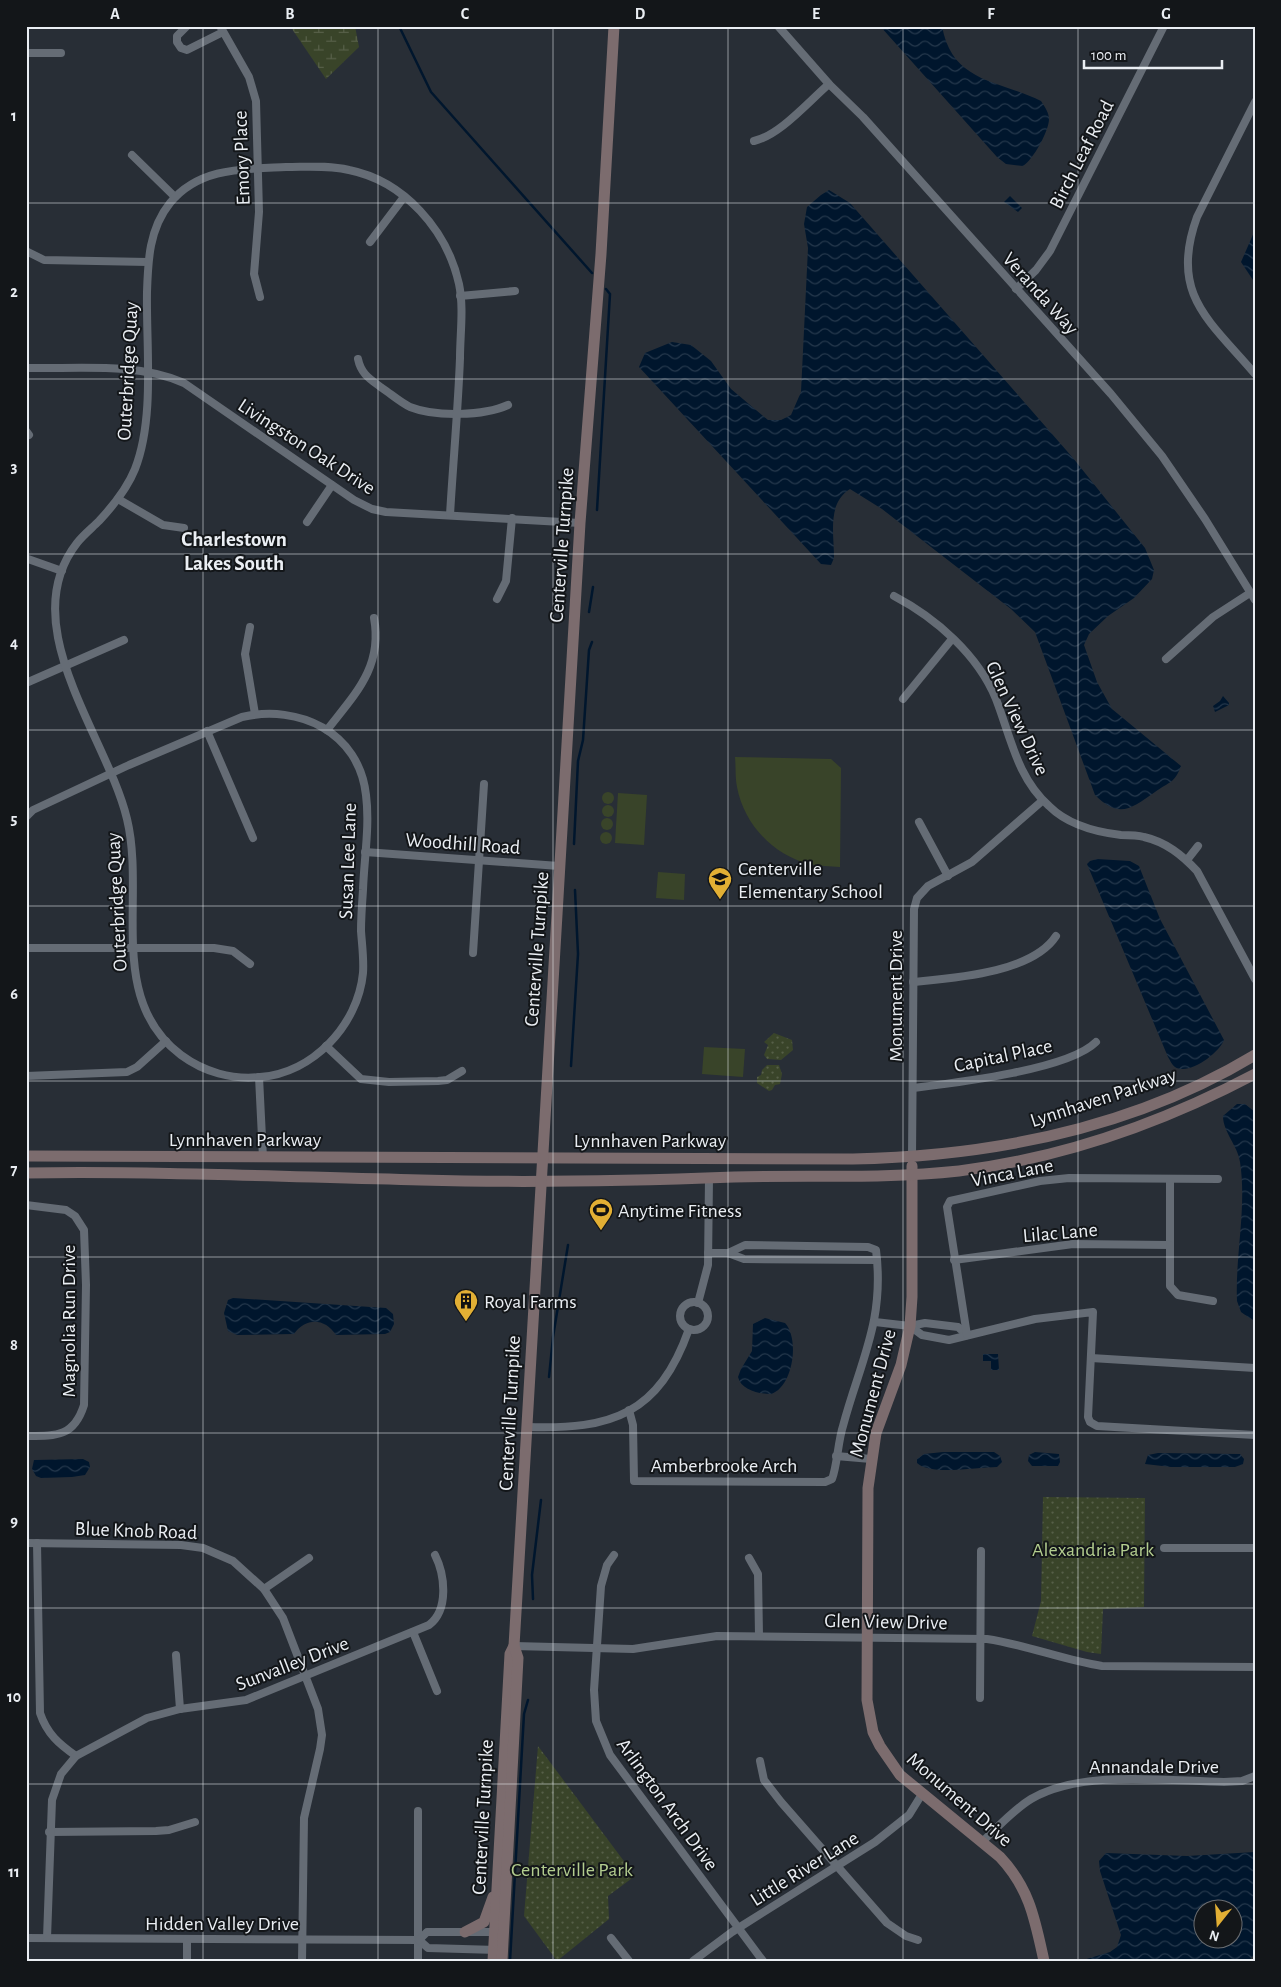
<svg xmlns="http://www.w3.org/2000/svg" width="1281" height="1987" font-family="'Alegreya Sans',sans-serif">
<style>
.green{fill:#394429}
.wetland{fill:url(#wetland-marsh)}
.park{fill:url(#park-dots)}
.water{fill:url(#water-waves);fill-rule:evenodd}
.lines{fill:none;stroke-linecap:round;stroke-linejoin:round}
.stream{stroke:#00162d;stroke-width:2.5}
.street{stroke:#656c75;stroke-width:8}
.secondary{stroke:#7c6c6e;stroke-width:11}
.grid{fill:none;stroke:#eaeef3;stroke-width:1;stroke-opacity:0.55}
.labels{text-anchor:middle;stroke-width:4;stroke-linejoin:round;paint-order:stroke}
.street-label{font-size:20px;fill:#eaeef3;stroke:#131619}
.poi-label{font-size:20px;fill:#eaeef3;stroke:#131619;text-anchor:start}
.park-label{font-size:20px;fill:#b3cd8f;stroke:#131619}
.neighbourhood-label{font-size:21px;font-weight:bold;fill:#eaeef3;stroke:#131619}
.neatline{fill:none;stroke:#eaeef3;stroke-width:2}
.grid-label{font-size:16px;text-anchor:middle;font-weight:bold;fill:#eaeef3}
</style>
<defs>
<pattern id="wetland-marsh" width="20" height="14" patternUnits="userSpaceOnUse" patternTransform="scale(1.25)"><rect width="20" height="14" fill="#394429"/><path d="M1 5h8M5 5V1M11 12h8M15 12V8" fill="none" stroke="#565f48"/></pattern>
<pattern id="park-dots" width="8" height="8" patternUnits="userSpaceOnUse" patternTransform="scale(1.25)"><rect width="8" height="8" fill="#394429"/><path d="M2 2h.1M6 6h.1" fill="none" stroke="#565f48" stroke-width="1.8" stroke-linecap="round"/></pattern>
<pattern id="water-waves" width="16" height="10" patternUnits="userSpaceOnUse" patternTransform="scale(1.25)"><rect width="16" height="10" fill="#00162d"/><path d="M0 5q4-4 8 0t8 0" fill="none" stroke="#25384c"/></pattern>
</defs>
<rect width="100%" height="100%" fill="#282e36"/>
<g class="green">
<path d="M735,757L831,759L841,768L840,867C830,866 819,866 809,864C773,855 744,824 737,787C735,778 736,767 735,757Z"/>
<circle cx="608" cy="798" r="6"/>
<path d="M618,793L647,795L644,845L615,843Z"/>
<circle cx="608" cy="811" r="6"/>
<circle cx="607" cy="824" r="6"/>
<circle cx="606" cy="838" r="6"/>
<path d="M658,872L685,874L684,900L656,898Z"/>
<path d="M704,1047L745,1049L743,1077L702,1074Z"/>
</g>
<path class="wetland" d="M290,26H355L359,47L326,79Z"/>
<g class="park">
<path d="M774,1033L792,1040L793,1050L781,1060L767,1059L764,1055L768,1045L764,1042Z"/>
<path d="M767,1065H779L782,1074L780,1084L775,1085L772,1090L769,1091L757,1083V1077L761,1075L762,1070Z"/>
<path d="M1043,1497L1145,1498L1144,1607L1103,1609L1101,1654L1087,1652L1032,1636L1041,1601Z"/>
<path d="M538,1746L635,1876L608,1896L609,1919L557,1961L524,1916Z"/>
</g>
<g class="water">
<path d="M880,26H942C952,83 999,80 1041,101C1045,107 1049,113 1049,119C1049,131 1033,160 1023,166L1006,164L997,157Z"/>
<path d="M829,190L850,203L1073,458L1145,548L1154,570L1152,579L1134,598L1108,616L1089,634L1084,645L1097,682L1112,709L1181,766C1175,783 1169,782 1155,792C1131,809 1119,819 1095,795L1035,632L1011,609L882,509L850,489C827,503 834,534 834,558L831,565L821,564L639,367L645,353L672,342L691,345L711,361L731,389L768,420H781L791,415L801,392L808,248L804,224L807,207L821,195Z"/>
<path d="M1010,196L1022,208L1018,212L1004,202Z"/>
<path d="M1255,230V283L1241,262Z"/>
<path d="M1223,696L1229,703V705L1215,712L1213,706L1220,701Z"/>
<path d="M1097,859L1130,861L1139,866L1160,919L1224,1040C1219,1053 1189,1076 1175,1067C1172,1065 1170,1060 1168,1057L1087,864L1090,861Z"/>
<path d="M1237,1104H1245L1255,1112V1322L1241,1312L1237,1301C1235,1256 1247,1207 1240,1162C1238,1146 1223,1132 1223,1116Z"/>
<path d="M233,1298L386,1308L393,1314L394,1324L390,1332L385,1334L336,1335C325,1318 306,1317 294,1334L237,1335L228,1331L224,1313L228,1300Z"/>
<path d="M765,1318L785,1323C800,1339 793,1387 771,1394C759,1394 741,1390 738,1377L741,1369L752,1351L753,1324Z"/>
<path d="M983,1354H998L999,1370H991V1361H983Z"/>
<path d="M943,1452H994L1000,1456L1002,1462L997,1467C978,1467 930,1476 917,1463V1459L924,1454Z"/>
<path d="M1035,1452L1059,1454L1060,1462L1058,1466H1032L1028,1461L1029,1455Z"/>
<path d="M1158,1453L1240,1454L1244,1459L1243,1464L1235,1467H1171L1145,1464L1148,1455Z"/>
<path d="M83,1459L89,1462L90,1467L85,1475L72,1477L41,1478L36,1476L32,1469L34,1460Z"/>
<path d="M1255,1852V1953L1249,1961H1080L1110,1952L1117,1947L1121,1935L1100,1871L1099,1861L1106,1853L1187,1856ZM1204,1910H1234V1940H1204Z"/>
</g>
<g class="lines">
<g class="stream">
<path d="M399,26L431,92L592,273"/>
<path d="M597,510L610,294L606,289"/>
<path d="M589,612L593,587"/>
<path d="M574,844L578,761L583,740L589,650L592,642"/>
<path d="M571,1066L578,954L575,890"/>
<path d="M549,1377L553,1337L568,1245"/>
<path d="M533,1599L532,1575L541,1500"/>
<path d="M510,1961L524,1714L528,1700"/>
</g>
<g class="street">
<path d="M187,26L177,36V42L181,48L187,50L223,32"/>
<path d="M220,26L249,77L256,101L259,212L254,274L260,297"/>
<path d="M778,26L829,84L863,117L1111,394L1162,456L1205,519L1255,600"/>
<path d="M26,53H61"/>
<path d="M1255,102L1197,217C1169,294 1209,320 1255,374"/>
<path d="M754,141C780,135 808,102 829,84"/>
<path d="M132,155L175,197"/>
<path d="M370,242L404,197"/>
<path d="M26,251L44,260L148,262"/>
<path d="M1016,289L1036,270L1050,251L1164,26"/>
<path d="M460,296L515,291"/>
<path d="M358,359C361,374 370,379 382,388C391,394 400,402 410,407C435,417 484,416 508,405"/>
<path d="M26,368C78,369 136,362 184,383L354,500L372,509L386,512L580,523"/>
<path d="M26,431L29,435"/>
<path d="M118,499L163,525L184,528"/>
<path d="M307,522L332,485"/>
<path d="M28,559L62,571"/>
<path d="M894,596C936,618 978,655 996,699C1011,738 1017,777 1049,806C1068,825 1095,832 1121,835C1129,835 1137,835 1144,837C1166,842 1182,855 1197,871L1255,979"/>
<path d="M497,599L506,581L512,518"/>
<path d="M250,627L245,654L255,714"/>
<path d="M1166,659L1213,617L1250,593"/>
<path d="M26,683L124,640"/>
<path d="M903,699L952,639"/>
<path d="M327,730C355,694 383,667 374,618"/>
<path d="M207,731L253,838"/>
<path d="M26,817L33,810L129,765L242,717C299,704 359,732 366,795C370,826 364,859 363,890C362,904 361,917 361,931C362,945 364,959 363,973C358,1025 313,1073 260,1077C232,1080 204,1072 181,1055C106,999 146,897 127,819C107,736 13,625 77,543C83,535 92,528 99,521C113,506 127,489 135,469C155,418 146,347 147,292C148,261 149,229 170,203C199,167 244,169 286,167C307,167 328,165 349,170C404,181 447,230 459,284C464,308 460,334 460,358C458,410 453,463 450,515"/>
<path d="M919,822L948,876"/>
<path d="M365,852L559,866"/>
<path d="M1187,860L1198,846"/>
<path d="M26,948H214L233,951L250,964"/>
<path d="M473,953L484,784"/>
<path d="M913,982C954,978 1032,973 1056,936"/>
<path d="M326,1046L361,1079L389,1082L438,1081L447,1080L462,1071"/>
<path d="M26,1076L127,1072L137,1067L166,1041"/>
<path d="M259,1077L263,1158"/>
<path d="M913,1088C954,1083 1068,1070 1096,1042"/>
<path d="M912,1157L914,909L917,898L928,886L972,862L1042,801"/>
<path d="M1170,1179V1286L1178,1295L1213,1301"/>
<path d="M26,1205L66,1210L75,1216L84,1230L86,1285L84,1405C74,1437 56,1436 26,1436"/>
<path d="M708,1253H728L744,1259L877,1260"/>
<path d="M954,1260L1073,1244L1169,1245"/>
<circle cx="694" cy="1316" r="14"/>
<path d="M698,1303L708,1265L709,1178"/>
<path d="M875,1322L910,1326L925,1323L958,1327L967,1335"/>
<path d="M910,1326L922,1335L949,1340L1035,1319L1093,1312L1088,1417L1090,1422L1097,1426L1255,1435"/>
<path d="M967,1335L947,1207L950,1201L1040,1181L1069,1178L1218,1179"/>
<path d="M1091,1358L1255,1368"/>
<path d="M629,1410L633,1425L634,1481L825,1482L832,1479C837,1467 838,1441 843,1426C860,1362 885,1321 876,1250L868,1247L745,1245L728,1253"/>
<path d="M527,1427C612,1430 659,1414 689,1329"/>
<path d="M836,1456L871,1459"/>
<path d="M26,1543L181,1545L203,1548L233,1561L264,1589L283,1618L318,1709L322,1735L320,1749L304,1818L302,1961"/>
<path d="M37,1543L40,1713C47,1734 59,1744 76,1756"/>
<path d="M1164,1548H1255"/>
<path d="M614,1555L607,1565L601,1586L594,1690L596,1721L610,1755L763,1961"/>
<path d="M749,1558L758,1574L759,1636"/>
<path d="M264,1589L309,1558"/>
<path d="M413,1632L437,1691"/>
<path d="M514,1646L633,1649L717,1636L987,1639C1027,1645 1063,1660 1102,1666L1255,1667"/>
<path d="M176,1655L180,1709"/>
<path d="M980,1698L981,1551"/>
<path d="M760,1761L764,1780L781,1802L887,1923L906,1936L918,1940"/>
<path d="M418,1811V1961"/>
<path d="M49,1832L156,1831L169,1830L195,1822"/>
<path d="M982,1842C998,1827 1013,1810 1031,1799C1082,1769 1167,1781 1224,1782L1242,1781L1255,1776"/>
<path d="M26,1938L419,1940L428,1948L497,1950"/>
<path d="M47,1938L52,1800L61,1774L76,1756L147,1718L180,1709L246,1700L429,1625C449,1610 445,1575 435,1555"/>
<path d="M611,1938L629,1961"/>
<path d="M419,1940L427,1932H498"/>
<path d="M187,1961V1939"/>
<path d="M693,1961L732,1932L875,1842L909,1815L922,1794"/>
</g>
<g class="secondary">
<path d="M26,1156L853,1159C992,1156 1134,1128 1255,1055"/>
<path d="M912,1166V1297L910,1326L901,1365L876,1433L868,1488L867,1700L873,1732L880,1746L900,1775L1000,1857C1030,1889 1035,1920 1044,1961"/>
<path d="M26,1173C158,1171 289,1177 421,1180C525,1183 629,1181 734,1177C809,1175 884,1179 959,1171C1063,1158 1162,1123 1255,1074"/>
<path d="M465,1932L484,1922L493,1897"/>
<path d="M493,1961L510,1654L514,1646"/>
<path d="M502,1961L518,1658L514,1646L580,523L601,254L614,26"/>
</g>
</g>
<path class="grid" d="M203,26V1961M378,26V1961M553,26V1961M728,26V1961M903,26V1961M1078,26V1961M26,203H1255M26,379H1255M26,554H1255M26,730H1255M26,906H1255M26,1081H1255M26,1257H1255M26,1433H1255M26,1608H1255M26,1784H1255"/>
<defs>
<g id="school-pin" transform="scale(1.25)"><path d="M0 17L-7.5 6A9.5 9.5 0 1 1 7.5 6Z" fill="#e2af34" stroke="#131619"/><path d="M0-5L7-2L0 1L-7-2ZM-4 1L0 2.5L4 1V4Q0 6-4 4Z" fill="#111"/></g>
<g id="stadium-pin" transform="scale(1.25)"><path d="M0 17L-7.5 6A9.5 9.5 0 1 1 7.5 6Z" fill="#e2af34" stroke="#131619"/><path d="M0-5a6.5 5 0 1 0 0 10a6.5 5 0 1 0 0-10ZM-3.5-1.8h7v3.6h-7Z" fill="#111"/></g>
<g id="building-pin" transform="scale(1.25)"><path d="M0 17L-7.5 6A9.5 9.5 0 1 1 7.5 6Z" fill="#e2af34" stroke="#131619"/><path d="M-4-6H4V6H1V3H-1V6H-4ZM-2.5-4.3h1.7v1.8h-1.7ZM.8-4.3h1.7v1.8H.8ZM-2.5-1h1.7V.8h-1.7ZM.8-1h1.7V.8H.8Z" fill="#111"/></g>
</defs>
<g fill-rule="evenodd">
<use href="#school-pin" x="720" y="879"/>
<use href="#stadium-pin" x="601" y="1210"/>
<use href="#building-pin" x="466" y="1301"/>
</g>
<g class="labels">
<g class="street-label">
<text transform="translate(1081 154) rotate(-63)" y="7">Birch Leaf Road</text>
<text transform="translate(241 158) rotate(-92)" y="7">Emory Place</text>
<text transform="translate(1041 293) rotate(48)" y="7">Veranda Way</text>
<text transform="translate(127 371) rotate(-87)" y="7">Outerbridge Quay</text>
<text transform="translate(307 446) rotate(33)" y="7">Livingston Oak Drive</text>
<text transform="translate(561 545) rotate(-86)" y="7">Centerville Turnpike</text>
<text transform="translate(1018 718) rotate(65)" y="7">Glen View Drive</text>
<text transform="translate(463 843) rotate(4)" y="7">Woodhill Road</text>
<text transform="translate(347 861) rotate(-88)" y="7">Susan Lee Lane</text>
<text transform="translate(116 902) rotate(-93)" y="7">Outerbridge Quay</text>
<text transform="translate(536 949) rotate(-86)" y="7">Centerville Turnpike</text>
<text transform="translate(895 996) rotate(-90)" y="7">Monument Drive</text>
<text transform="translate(1003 1055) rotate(-12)" y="7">Capital Place</text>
<text transform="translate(1103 1097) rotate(-18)" y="7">Lynnhaven Parkway</text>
<text x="245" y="1146">Lynnhaven Parkway</text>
<text x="650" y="1147">Lynnhaven Parkway</text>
<text transform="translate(1012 1172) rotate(-11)" y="7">Vinca Lane</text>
<text transform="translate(1060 1232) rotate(-5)" y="7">Lilac Lane</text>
<text transform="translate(68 1321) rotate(-90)" y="7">Magnolia Run Drive</text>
<text transform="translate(872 1393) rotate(-75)" y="7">Monument Drive</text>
<text transform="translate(509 1413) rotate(-87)" y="7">Centerville Turnpike</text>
<text x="724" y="1472">Amberbrooke Arch</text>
<text transform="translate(136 1530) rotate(2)" y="7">Blue Knob Road</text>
<text transform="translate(886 1621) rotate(1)" y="7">Glen View Drive</text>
<text transform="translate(292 1663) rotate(-21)" y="7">Sunvalley Drive</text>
<text x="1154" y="1773">Annandale Drive</text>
<text transform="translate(960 1799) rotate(41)" y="7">Monument Drive</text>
<text transform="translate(668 1804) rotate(54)" y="7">Arlington Arch Drive</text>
<text transform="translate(482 1817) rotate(-87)" y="7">Centerville Turnpike</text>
<text transform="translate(804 1868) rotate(-32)" y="7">Little River Lane</text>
<text x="222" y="1930">Hidden Valley Drive</text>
</g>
<g class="poi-label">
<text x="738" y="875">Centerville<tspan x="738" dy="23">Elementary School</tspan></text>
<text x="618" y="1217">Anytime Fitness</text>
<text x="484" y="1308">Royal Farms</text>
</g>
<g class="park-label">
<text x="1093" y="1556">Alexandria Park</text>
<text x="572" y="1876">Centerville Park</text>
</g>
<g class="neighbourhood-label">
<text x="234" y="546">Charlestown<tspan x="234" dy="24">Lakes South</tspan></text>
</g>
</g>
<rect width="1281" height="1987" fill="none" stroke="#131619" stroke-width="55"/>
<g transform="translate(1218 1924) rotate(197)"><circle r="24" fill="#131619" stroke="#696c70"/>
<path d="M0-4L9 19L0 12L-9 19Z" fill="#e2af34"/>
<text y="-8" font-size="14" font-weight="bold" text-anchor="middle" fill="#eaeef3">N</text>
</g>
<path d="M1084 60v8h138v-8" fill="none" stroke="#eaeef3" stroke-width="2.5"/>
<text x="1091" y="60" font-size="15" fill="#eaeef3" stroke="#131619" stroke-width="4" paint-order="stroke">100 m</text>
<rect x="28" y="28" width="1226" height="1932" class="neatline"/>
<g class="grid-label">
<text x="115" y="19">A</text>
<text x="290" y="19">B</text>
<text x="465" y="19">C</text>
<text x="640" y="19">D</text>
<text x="816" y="19">E</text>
<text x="991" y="19">F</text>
<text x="1166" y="19">G</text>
<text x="14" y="121">1</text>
<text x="14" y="297">2</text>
<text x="14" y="472">3</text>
<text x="14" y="648">4</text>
<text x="14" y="824">5</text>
<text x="14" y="999">6</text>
<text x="14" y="1175">7</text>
<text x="14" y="1350">8</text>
<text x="14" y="1526">9</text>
<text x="14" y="1702">10</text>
<text x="14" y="1877">11</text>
</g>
</svg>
